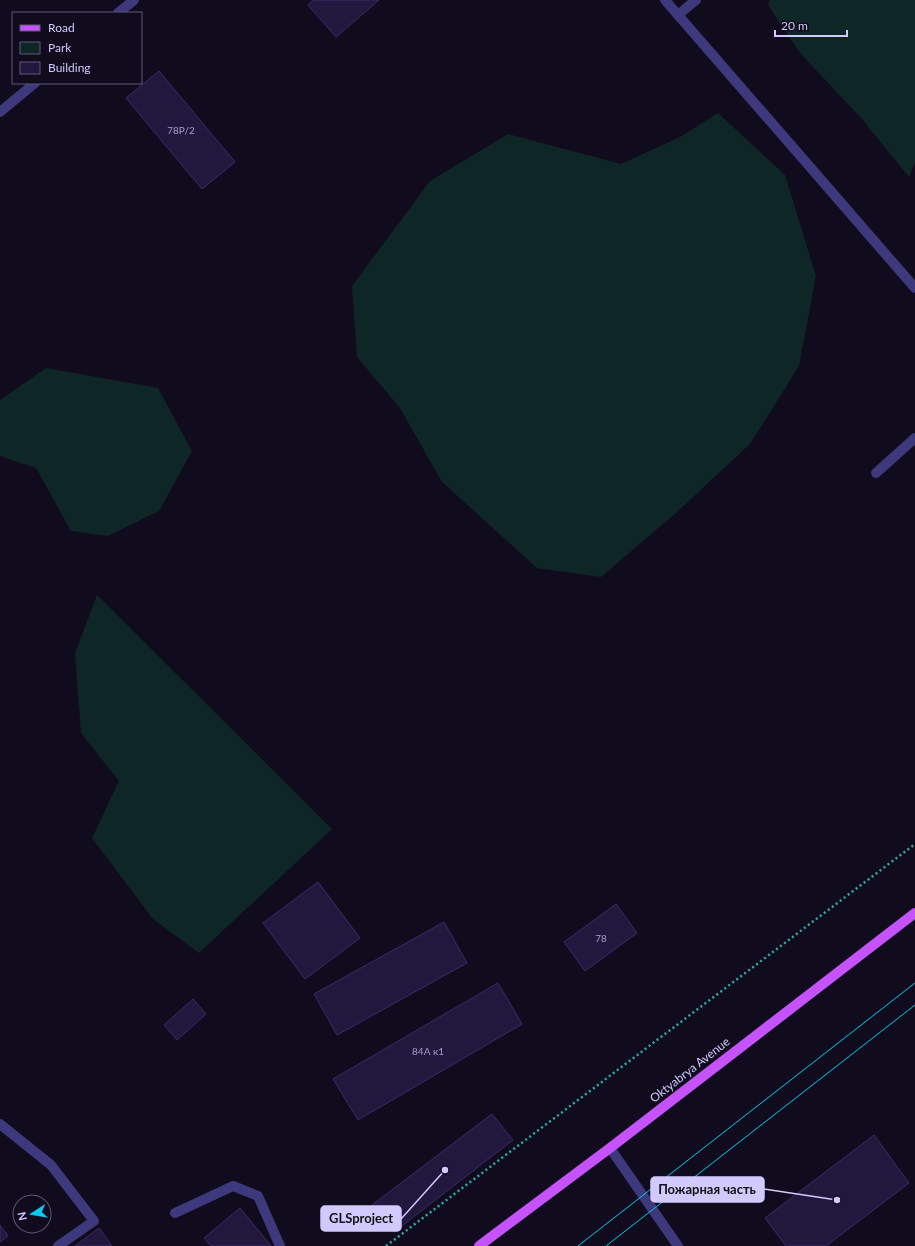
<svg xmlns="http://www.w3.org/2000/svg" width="915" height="1246" font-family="Lato,sans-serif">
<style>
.green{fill:#0f2627}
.building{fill:#22183e;stroke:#3b2b69}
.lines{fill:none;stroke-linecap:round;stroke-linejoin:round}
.path{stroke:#2facac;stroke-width:2.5;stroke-dasharray:2 3;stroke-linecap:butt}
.minor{stroke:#3e387c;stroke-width:10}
.major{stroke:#c652fc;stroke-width:10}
.tram{stroke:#04cbef;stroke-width:1}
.labels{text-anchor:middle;stroke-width:3;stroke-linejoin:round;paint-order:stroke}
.number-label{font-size:10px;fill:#a69dce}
.street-label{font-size:12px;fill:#d2c9fe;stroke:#100c1d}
.leader{fill:none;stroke:#d2c9fe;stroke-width:1.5}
.callout-dot{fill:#d2c9fe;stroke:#100c1d;stroke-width:1.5}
.callout{fill:#d2c9fe;stroke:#d2c9fe;stroke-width:1.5}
.callout-label{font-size:13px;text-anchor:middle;font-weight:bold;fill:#111}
</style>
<rect width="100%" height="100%" fill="#100c1d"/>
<g class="green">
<path d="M770,0H915V162L909,177L862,119L800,53L768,5Z"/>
<path d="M718,113L785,175L816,276L799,366L750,444L677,512L601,577L537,568L442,482L400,408L357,357L352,286L430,181L508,134L621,164L680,137Z"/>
<path d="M46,368L158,388L192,451L159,511L108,536L71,531L36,468L0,456V400Z"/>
<path d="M97,595L332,829L199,953L153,919L92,838L119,781L81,733L75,653Z"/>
</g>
<g class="building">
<path d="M313,0H379L336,37L308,5Z"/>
<path d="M159,71L235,162L202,189L126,98Z"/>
<path d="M318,882L360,938L305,979L263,923Z"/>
<path d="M616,904L637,933L585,971L564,942Z"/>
<path d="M444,922L467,963L337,1035L314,994Z"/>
<path d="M498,983L522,1024L358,1120L333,1079Z"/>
<path d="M193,999L206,1014L177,1040L164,1025Z"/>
<path d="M492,1114L513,1140L394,1232L372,1205Z"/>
<path d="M874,1135L909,1183L826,1246H786L765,1218Z"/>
<path d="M240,1208L271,1246H211L204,1238Z"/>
<path d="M0,1225L8,1236L0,1242Z"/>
<path d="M99,1228L112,1246H75Z"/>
</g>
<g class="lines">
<path class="path" d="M386,1246L915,844"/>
<g class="minor">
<path d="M665,0L915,288"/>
<path d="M118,13L134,0"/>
<path d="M678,15L696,0"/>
<path d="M0,112L35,83"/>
<path d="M876,473L915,438"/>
<path d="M0,1124L51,1165L94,1221L58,1246"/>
<path d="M610,1148L678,1246"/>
<path d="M175,1213L233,1186L258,1196L280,1246"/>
</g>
<path class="major" d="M479,1246L610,1148L915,913"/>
<g class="tram">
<path d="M578,1246L915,983"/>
<path d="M606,1246L915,1005"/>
</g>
</g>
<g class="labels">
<g class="number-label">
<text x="181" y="134">78Р/2</text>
<text x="601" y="942">78</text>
<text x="428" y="1055">84А к1</text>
</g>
<g class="street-label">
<text transform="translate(690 1070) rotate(-38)" y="4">Oktyabrya Avenue</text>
</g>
</g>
<path class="leader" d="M837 1200L764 1189M445 1170L401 1219"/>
<g class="callout-dot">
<circle cx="837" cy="1200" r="4"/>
<circle cx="445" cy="1170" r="4"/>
</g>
<g class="callout">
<rect x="651" y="1177" width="113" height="25" rx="4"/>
<rect x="321" y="1206" width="80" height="25" rx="4"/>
</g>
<g class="callout-label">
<text x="707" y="1194">Пожарная часть</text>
<text x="361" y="1223">GLSproject</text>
</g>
<rect x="12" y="12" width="130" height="72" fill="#100c1d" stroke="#5e5877"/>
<rect x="20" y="25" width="20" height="6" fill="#c652fc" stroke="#5e5877"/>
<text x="48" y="32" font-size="12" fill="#d2c9fe">Road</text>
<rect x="20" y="42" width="20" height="12" fill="#0f2627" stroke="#5e5877"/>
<text x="48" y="52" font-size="12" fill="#d2c9fe">Park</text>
<rect x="20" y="62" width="20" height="12" fill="#22183e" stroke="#5e5877"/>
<text x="48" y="72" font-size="12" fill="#d2c9fe">Building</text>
<g transform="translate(32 1214) rotate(258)"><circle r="19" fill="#100c1d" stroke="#5e5877"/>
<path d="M0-3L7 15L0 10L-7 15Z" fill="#04cbef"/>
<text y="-6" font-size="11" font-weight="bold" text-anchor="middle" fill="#d2c9fe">N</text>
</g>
<path d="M775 30v6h72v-6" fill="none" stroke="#d2c9fe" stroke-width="2"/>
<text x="781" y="30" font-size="12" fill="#d2c9fe" stroke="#100c1d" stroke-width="3" paint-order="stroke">20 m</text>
</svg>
